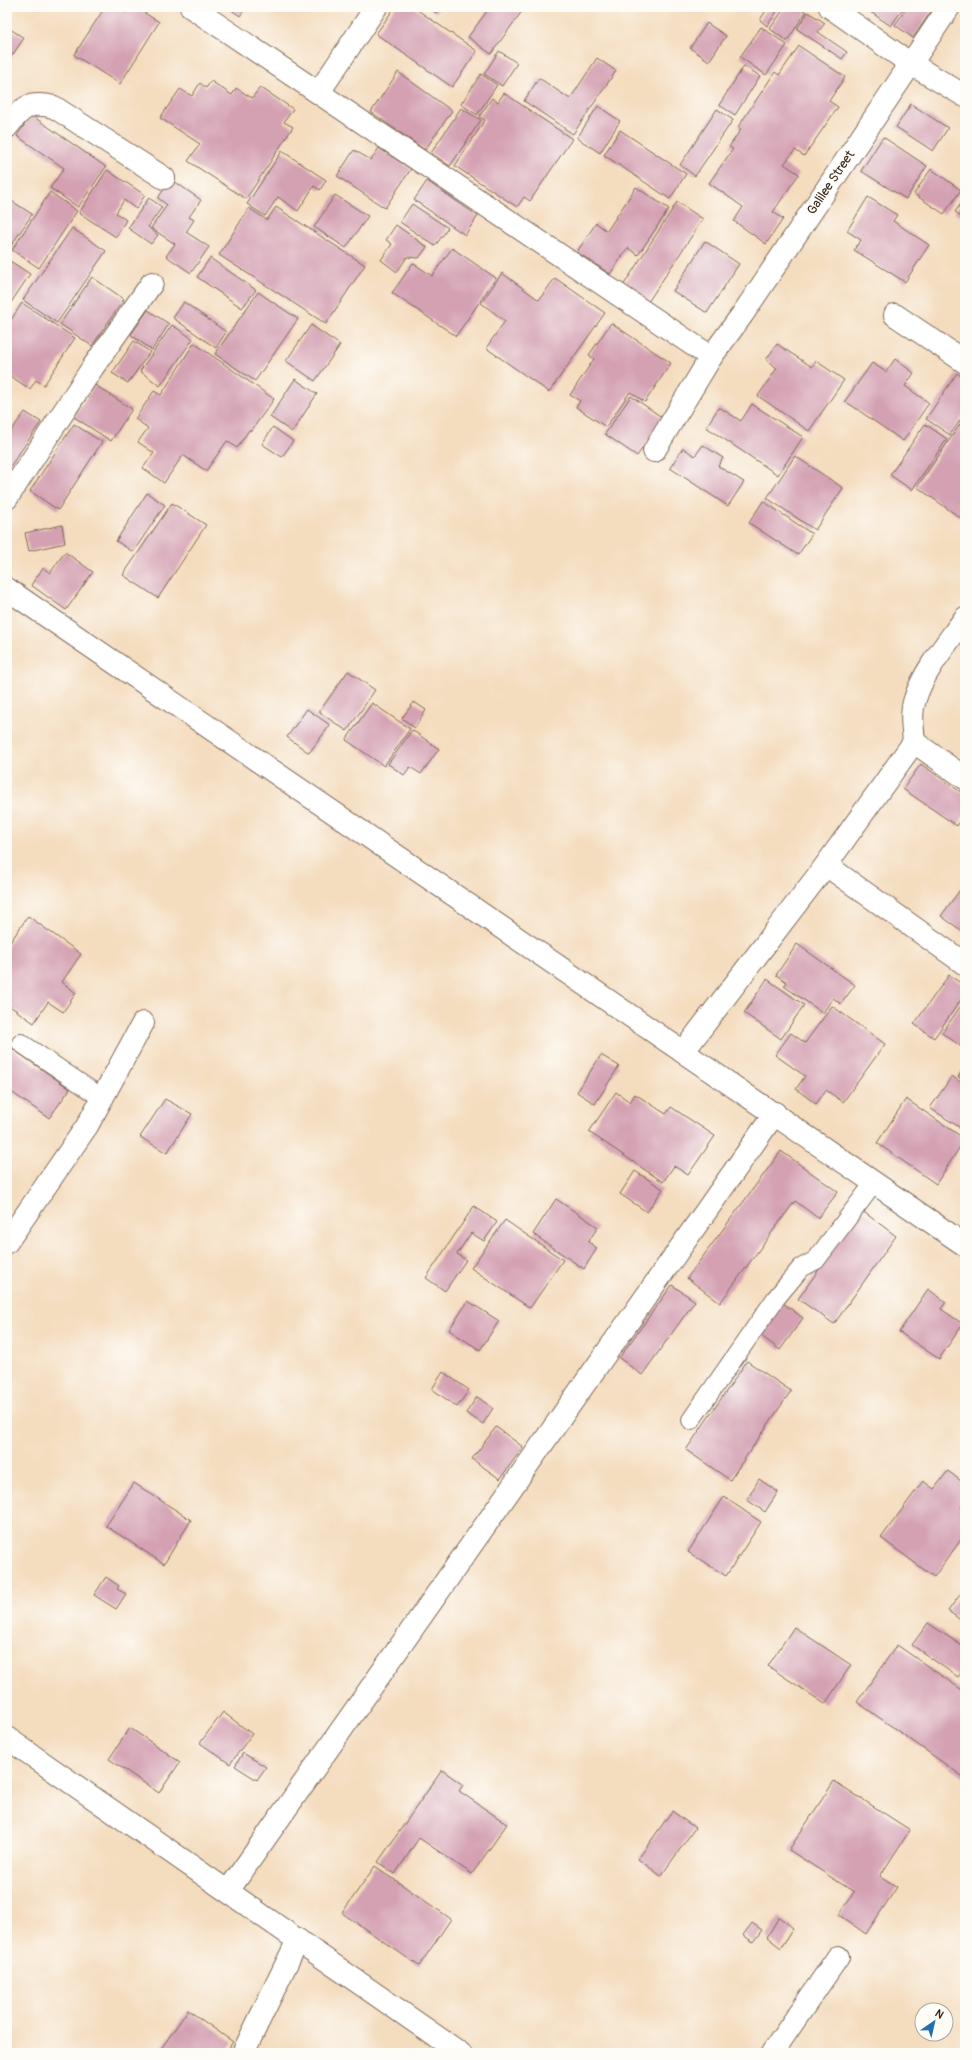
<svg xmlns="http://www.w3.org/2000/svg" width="972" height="2060" font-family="Pangolin,sans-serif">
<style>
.building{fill:#d4a1b3}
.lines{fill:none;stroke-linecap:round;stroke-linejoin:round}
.lane-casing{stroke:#7c6856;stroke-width:20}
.street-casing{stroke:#7c6856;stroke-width:24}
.lane{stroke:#fff;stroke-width:18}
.street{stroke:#fff;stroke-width:22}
.labels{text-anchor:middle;stroke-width:3;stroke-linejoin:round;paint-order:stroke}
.street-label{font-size:13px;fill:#3b2a1e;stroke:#fdfcf7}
</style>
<rect width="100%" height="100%" fill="#fdfcf7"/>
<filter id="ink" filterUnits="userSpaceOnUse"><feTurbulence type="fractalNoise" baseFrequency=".025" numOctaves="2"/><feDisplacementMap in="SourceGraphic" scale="8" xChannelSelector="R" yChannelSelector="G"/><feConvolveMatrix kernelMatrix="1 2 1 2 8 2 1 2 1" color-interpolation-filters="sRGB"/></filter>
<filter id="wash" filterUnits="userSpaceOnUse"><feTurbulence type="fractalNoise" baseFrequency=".012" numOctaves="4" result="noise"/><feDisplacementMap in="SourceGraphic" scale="16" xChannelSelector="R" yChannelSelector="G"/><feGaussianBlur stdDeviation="0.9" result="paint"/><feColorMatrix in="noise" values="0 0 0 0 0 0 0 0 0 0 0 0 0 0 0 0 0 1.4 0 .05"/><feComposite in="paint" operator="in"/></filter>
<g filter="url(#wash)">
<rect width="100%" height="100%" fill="#f4dcbe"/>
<g id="blocks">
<g class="building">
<path d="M105,7H117L126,13L129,7H135L159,22L120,84L74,55Z"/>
<path d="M227,7H246L240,16Z"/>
<path d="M395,7H413L477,51L452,87L376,34Z"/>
<path d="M428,7H440L436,13Z"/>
<path d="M490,7H525L491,54L468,37Z"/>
<path d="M765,7H780L767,26L760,20L767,9Z"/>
<path d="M785,7H799L806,12L787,41L770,29Z"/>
<path d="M863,7H904L891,26Z"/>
<path d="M907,7H934L913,38L895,25Z"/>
<path d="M808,12L825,23L818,32L847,52L842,59L797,29Z"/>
<path d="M707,23L726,36L709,61L690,48Z"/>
<path d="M7,27L24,38L7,63Z"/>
<path d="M761,27L787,45L766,75L740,57Z"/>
<path d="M799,46L845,77L829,101L838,107L804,156L795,150L784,164L799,174L773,212L783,219L766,244L734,221L743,207L709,183L733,149L729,147L741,129L738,127L775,72L779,75Z"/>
<path d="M499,51L517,63L502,86L484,74Z"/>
<path d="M597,58L616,71L573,134L524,101L539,78L570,99Z"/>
<path d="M744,66L760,76L735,115L719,105Z"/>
<path d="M398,72L452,111L425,150L371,112Z"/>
<path d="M481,74L497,85L477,115L461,104Z"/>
<path d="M211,81L232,95L236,88L252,98L260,87L293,109L284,122L293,127L246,199L188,161L200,144L160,118L180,89L192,96L200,83L206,88Z"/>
<path d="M504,93L572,139L530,201L524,197L517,207L455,166L485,120L479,117L492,98L498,102Z"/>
<path d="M911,104L948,128L933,151L896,127Z"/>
<path d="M598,106L620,121L600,153L577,138Z"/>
<path d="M461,108L481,120L450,166L431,153Z"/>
<path d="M717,109L733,120L695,176L680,165Z"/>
<path d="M31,115L106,167L78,207L50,188L64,168L17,136Z"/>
<path d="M620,130L686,174L670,199L604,155Z"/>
<path d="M883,137L927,166L906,199L861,171Z"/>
<path d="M379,148L411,169L385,208L337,176L354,150L371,160Z"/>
<path d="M282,151L326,180L320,190L314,186L298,211L278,197L265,216L247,204Z"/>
<path d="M931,169L961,190L944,214L914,194Z"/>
<path d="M107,170L145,195L136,209L124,200L116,213L126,220L116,237L79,213Z"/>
<path d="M171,179L201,200L189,217L194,220L186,232L209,247L191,273L166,256L175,244L151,228L167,205L158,198Z"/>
<path d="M427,181L478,216L465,235L414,200Z"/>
<path d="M636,187L669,209L638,255L628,248L610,274L577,252L596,223L607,231Z"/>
<path d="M50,192L77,211L39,268L12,250Z"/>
<path d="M335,195L368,216L346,248L314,227Z"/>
<path d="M868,197L897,215L893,221L929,245L905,282L854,250L861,240L847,231Z"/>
<path d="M7,198L32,214L9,249L7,247Z"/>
<path d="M149,198L162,207L148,227L158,235L151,244L128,228Z"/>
<path d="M965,198V219L955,212Z"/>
<path d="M677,202L703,219L648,302L623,286Z"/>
<path d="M412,204L448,228L435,246L400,222Z"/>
<path d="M276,207L365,265L326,324L219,255L249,208L267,220Z"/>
<path d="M396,225L427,247L419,258L407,257L397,272L381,260L392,244L386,240Z"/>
<path d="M72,228L106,251L57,323L23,300Z"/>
<path d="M705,241L739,264L707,313L673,291Z"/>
<path d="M452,248L496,278L456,336L392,293L413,263L432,276Z"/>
<path d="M210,258L256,290L242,308L197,277Z"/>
<path d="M7,259L30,274L8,307L7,306Z"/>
<path d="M502,273L539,300L555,278L605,313L549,392L486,348L505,321L481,303Z"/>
<path d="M92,277L124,299L92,346L60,324Z"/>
<path d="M258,292L298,319L255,381L215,354Z"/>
<path d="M184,302L226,332L216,348L173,318Z"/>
<path d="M22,303L75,338L44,385L36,380L30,389L7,374V326Z"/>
<path d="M148,310L169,324L152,350L131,335Z"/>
<path d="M611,323L671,363L645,402L630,392L606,427L576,407L580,401L570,395L594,359L589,355Z"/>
<path d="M172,325L193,339L160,386L140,371Z"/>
<path d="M311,325L340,345L315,381L286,361Z"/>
<path d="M134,341L150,352L128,383L112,373Z"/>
<path d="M194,343L274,399L251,431L249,430L237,448L227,441L206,471L183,455L164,483L143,468L154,453L138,442L148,428L135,419L154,391L161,395Z"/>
<path d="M777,344L812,367L816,361L844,380L809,431L758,396L777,368L766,360Z"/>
<path d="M895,359L914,373L905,386L929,403L903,441L845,401L872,363L886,372Z"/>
<path d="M957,373L965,379V413L950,435L926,419Z"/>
<path d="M295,379L317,394L292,432L270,417Z"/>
<path d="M95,385L132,409L111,441L74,417Z"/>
<path d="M631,396L663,418L637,456L605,434Z"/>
<path d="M752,404L803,437L778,475L706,427L719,407L741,421Z"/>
<path d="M25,412L41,422L7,471V429L10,432Z"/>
<path d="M965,417V515L962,519L917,487Z"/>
<path d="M74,424L102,442L58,510L30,491Z"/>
<path d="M925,424L947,439L912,490L890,475Z"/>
<path d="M273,427L293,441L282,457L262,444Z"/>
<path d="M703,445L723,458L718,466L744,482L728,506L670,468L683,448L695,456Z"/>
<path d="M795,456L843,488L815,530L767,498Z"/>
<path d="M147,493L165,505L133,552L116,541Z"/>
<path d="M763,501L812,534L798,555L749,523Z"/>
<path d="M172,503L206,525L158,598L123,575Z"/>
<path d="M62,525L65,543L29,551L25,533Z"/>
<path d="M65,552L93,572L66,610L31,585L43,568L50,573Z"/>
<path d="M348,671L375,690L347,731L319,712Z"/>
<path d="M414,702L426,710L415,728L402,718Z"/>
<path d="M372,703L410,729L384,766L346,740Z"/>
<path d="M307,709L330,725L309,753L287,737Z"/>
<path d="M412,730L439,749L421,774L410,767L404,775L388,764Z"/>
<path d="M921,764L965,795V814L957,826L903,789Z"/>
<path d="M965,883V933L941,916Z"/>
<path d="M28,916L81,954L62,982L76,993L63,1012L48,1002L34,1023L7,1004V947Z"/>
<path d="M797,944L855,985L841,1004L833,998L823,1013L784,986L787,982L776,975Z"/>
<path d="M949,975L965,986V994L934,1038L914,1024Z"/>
<path d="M767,979L804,1005L781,1039L744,1013Z"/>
<path d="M965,1000V1049L942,1033Z"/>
<path d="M832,1006L885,1044L843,1102L826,1090L816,1104L796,1089L805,1076L775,1055L791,1033L805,1043Z"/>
<path d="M7,1045L70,1089L49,1118L7,1089Z"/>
<path d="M601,1055L619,1066L595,1104L577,1092Z"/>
<path d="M965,1067V1081L958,1077Z"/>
<path d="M952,1076L965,1085V1131L930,1108Z"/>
<path d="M616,1092L630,1102L635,1094L666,1114L671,1107L715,1136L688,1175L674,1166L663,1182L589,1132Z"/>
<path d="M165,1099L192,1114L167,1153L140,1137Z"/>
<path d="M906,1099L965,1139L936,1184L877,1143Z"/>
<path d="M781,1151L838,1192L818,1218L795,1201L720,1303L687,1278Z"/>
<path d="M635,1171L663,1189L647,1212L620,1194Z"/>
<path d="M556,1199L598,1227L588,1242L597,1248L584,1269L533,1234Z"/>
<path d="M474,1206L497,1222L484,1241L471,1233L457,1254L466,1260L445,1291L426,1278Z"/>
<path d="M861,1210L896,1236L834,1324L798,1299Z"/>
<path d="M505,1220L563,1260L530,1308L471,1268Z"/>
<path d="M672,1285L695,1301L642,1375L619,1358Z"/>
<path d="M928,1289L946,1302L941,1309L963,1324L939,1359L899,1332Z"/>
<path d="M468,1301L499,1321L480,1350L449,1330Z"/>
<path d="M783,1303L803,1318L780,1350L760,1335Z"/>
<path d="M747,1361L791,1391L730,1480L686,1450Z"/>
<path d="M443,1372L469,1390L457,1407L432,1389Z"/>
<path d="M477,1397L493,1408L483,1424L466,1413Z"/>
<path d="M496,1427L523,1447L500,1479L472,1459Z"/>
<path d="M948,1471L965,1484V1502L961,1507L965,1510V1534L934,1577L881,1538L923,1481L934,1489Z"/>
<path d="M759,1479L778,1492L765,1512L747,1500Z"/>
<path d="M134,1483L191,1520L164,1564L106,1526Z"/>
<path d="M724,1497L761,1522L726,1576L688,1552Z"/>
<path d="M106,1577L119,1586L117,1589L126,1594L116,1609L94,1595Z"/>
<path d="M965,1588V1623L948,1611Z"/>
<path d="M928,1623L965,1648V1668L958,1677L912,1645Z"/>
<path d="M794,1627L851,1665L825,1704L768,1666Z"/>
<path d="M897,1645L965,1692V1778L857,1702Z"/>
<path d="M223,1712L252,1734L230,1764L200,1743Z"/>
<path d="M130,1728L180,1762L159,1793L109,1759Z"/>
<path d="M243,1753L266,1767L257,1780L235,1766Z"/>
<path d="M442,1770L463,1785L459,1791L507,1824L472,1874L419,1838L395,1874L378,1862Z"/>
<path d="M834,1781L910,1830L880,1876L897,1887L866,1934L839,1915L854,1892L789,1850Z"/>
<path d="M672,1811L695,1828L661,1876L638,1859Z"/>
<path d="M375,1866L451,1919L419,1966L342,1913Z"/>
<path d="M779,1917L793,1928L781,1948L767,1937Z"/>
<path d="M752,1923L762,1930L753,1942L743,1935Z"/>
<path d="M188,2010L233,2042L225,2053H158Z"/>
</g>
</g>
</g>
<g filter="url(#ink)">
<use href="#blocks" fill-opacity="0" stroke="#7c6856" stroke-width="1"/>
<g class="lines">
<g class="lane-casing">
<g id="lane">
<path d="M21,1043L102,1098"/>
<path d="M691,1420L776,1298L801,1268L816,1260L874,1183"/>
</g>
</g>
<g class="street-casing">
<g id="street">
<path d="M191,7L711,357"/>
<path d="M830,7L911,64L965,96"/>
<path d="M319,92L376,7"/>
<path d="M7,127C22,107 29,101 54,107L164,178"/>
<path d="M895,315L965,362"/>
<path d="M654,451L711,357L742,315L949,7"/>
<path d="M7,498L93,367L152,283"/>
<path d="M7,589L965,1245"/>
<path d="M914,742L965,778"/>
<path d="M826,865L965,964"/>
<path d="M683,1052L826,865L914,742C913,728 910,713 915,699C923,672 948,642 965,618"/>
<path d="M7,1242L87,1126L143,1023"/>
<path d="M7,1738L460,2053"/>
<path d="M228,1891L775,1113"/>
<path d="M243,2053L298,1940"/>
<path d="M772,2053L838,1957"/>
</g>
</g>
<use href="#lane" class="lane"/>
<use href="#street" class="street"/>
</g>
</g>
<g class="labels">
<g class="street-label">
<text transform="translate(830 182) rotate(-56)" y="5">Galilee Street</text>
</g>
</g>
<rect width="972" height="2060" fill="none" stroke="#fdfcf7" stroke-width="24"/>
<g transform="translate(934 2022) rotate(34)"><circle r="19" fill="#fdfcf7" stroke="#afa8a0"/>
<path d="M0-3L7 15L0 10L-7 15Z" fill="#1f6fb2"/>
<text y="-6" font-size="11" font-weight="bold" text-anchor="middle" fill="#3b2a1e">N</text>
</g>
</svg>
